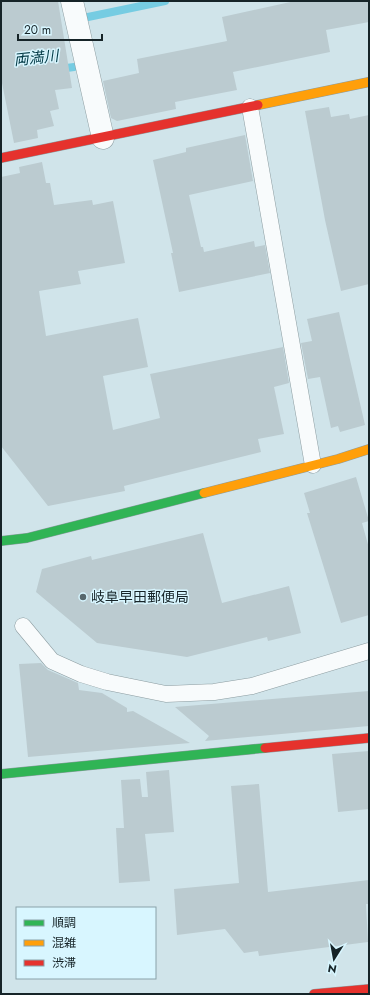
<svg xmlns="http://www.w3.org/2000/svg" width="370" height="995" font-family="Jost,'Noto Sans JP',sans-serif">
<style>
.lines{fill:none;stroke-linecap:round;stroke-linejoin:round}
.stream{stroke:#76cce2;stroke-width:8}
.building{fill:#bbcbd0}
.lane-casing{stroke:#8c9ca0;stroke-width:17}
.street-casing{stroke:#8c9ca0;stroke-width:23}
.fast-casing{stroke:#8c9ca0;stroke-width:10}
.slow-casing{stroke:#8c9ca0;stroke-width:10}
.jam-casing{stroke:#8c9ca0;stroke-width:10}
.lane{stroke:#f8fbfc;stroke-width:16}
.street{stroke:#f8fbfc;stroke-width:22}
.fast{stroke:#30b455;stroke-width:9}
.slow{stroke:#ff9f0a;stroke-width:9}
.jam{stroke:#e5322d;stroke-width:9}
.poi-dot{fill:#57676c;stroke:#d8f6ff;stroke-width:1.5}
.labels{text-anchor:middle;stroke-width:3;stroke-linejoin:round;paint-order:stroke}
.poi-label{font-size:14px;fill:#162428;stroke:#d8f6ff;text-anchor:start}
.water-label{font-size:15px;font-style:italic;fill:#043b47;stroke:#d8f6ff}
</style>
<rect width="100%" height="100%" fill="#d0e4ea"/>
<g class="lines">
<g class="stream">
<path d="M88,17L165,1"/>
<path d="M59,69L74,67"/>
</g>
</g>
<g class="building">
<path d="M1,1H58L72,88L55,90L59,109L50,111L54,126L37,130L38,138L14,143L1,78Z"/>
<path d="M295,1H369V22L326,30L330,52L233,72L237,90L175,102L176,109L117,121L111,118L103,81L139,73L137,59L227,41L222,17Z"/>
<path d="M329,107L331,117L349,114L350,119L369,115V284L341,291L325,220L305,111Z"/>
<path d="M245,135L253,181L189,195L201,247H203L204,252L254,241L255,247L265,245L270,273L179,292L171,253H173L153,160L186,152V148Z"/>
<path d="M42,162L46,183H50L54,205L92,200L93,205L113,201L125,263L78,271L81,284L39,291L46,336L138,318L148,367L103,376L113,430L160,418L150,374L283,347L289,383L274,387L284,434L258,439L261,452L124,486L125,491L48,506L1,446V177L20,173L19,167Z"/>
<path d="M339,312L365,425L340,432L338,426L331,428L320,377L308,379L301,343L312,341L307,319Z"/>
<path d="M356,477L369,521L362,523L369,548V615L341,623L307,513H310L304,493Z"/>
<path d="M203,533L222,603L289,586L301,633L268,641L267,637L187,657L97,643L36,592L42,569L91,556L92,560Z"/>
<path d="M41,663L48,670L78,683L79,690L102,693L127,708V712L133,711L190,743L28,757L19,664Z"/>
<path d="M369,691V726L205,741L209,736L175,707Z"/>
<path d="M369,751V809L338,812L332,754Z"/>
<path d="M169,770L174,832L145,834L150,881L119,883L116,828H124L121,780L140,779L142,797H148L146,772Z"/>
<path d="M259,784L268,892L369,880V904H366L368,942L259,956L258,951L244,953L225,929L177,935L174,889L239,883L231,786Z"/>
</g>
<g class="lines">
<g class="lane-casing">
<g id="lane">
<path d="M250,107L313,465"/>
<path d="M23,626L52,661L81,674L107,682L166,694L214,692L252,686L369,651"/>
</g>
</g>
<g class="street-casing">
<path id="street" d="M72,1L103,138"/>
</g>
<g class="fast-casing">
<g id="fast">
<path d="M1,541L27,538L204,493"/>
<path d="M1,774L265,748"/>
</g>
</g>
<g class="slow-casing">
<g id="slow">
<path d="M258,105L369,82"/>
<path d="M204,493L338,459L369,449"/>
</g>
</g>
<g class="jam-casing">
<g id="jam">
<path d="M1,158L258,105"/>
<path d="M265,748L369,738"/>
<path d="M314,994L369,989"/>
</g>
</g>
<use href="#lane" class="lane"/>
<use href="#street" class="street"/>
<use href="#fast" class="fast"/>
<use href="#slow" class="slow"/>
<use href="#jam" class="jam"/>
</g>
<circle class="poi-dot" cx="83" cy="597" r="4"/>
<g class="labels">
<g class="poi-label">
<text x="91" y="602">岐阜早田郵便局</text>
</g>
<g class="water-label">
<text transform="translate(36 58) rotate(-6)" y="5">両満川</text>
</g>
</g>
<rect width="370" height="995" fill="none" stroke="#162428" stroke-width="4"/>
<rect x="16" y="907" width="140" height="72" fill="#d8f6ff" stroke="#8aa2a9"/>
<rect x="24" y="920" width="20" height="6" fill="#30b455" stroke="#8aa2a9"/>
<text x="52" y="927" font-size="12" fill="#162428">順調</text>
<rect x="24" y="940" width="20" height="6" fill="#ff9f0a" stroke="#8aa2a9"/>
<text x="52" y="947" font-size="12" fill="#162428">混雑</text>
<rect x="24" y="960" width="20" height="6" fill="#e5322d" stroke="#8aa2a9"/>
<text x="52" y="967" font-size="12" fill="#162428">渋滞</text>
<g transform="translate(334 959) rotate(191)" stroke="#d8f6ff" stroke-width="3" paint-order="stroke">
<path d="M0-3L7 15L0 10L-7 15Z" fill="#162428"/>
<text y="-6" font-size="11" font-weight="bold" text-anchor="middle" fill="#162428">N</text>
</g>
<path d="M18 34v6h84v-6" fill="none" stroke="#162428" stroke-width="2"/>
<text x="24" y="34" font-size="12" fill="#162428" stroke="#d8f6ff" stroke-width="3" paint-order="stroke">20 m</text>
</svg>
